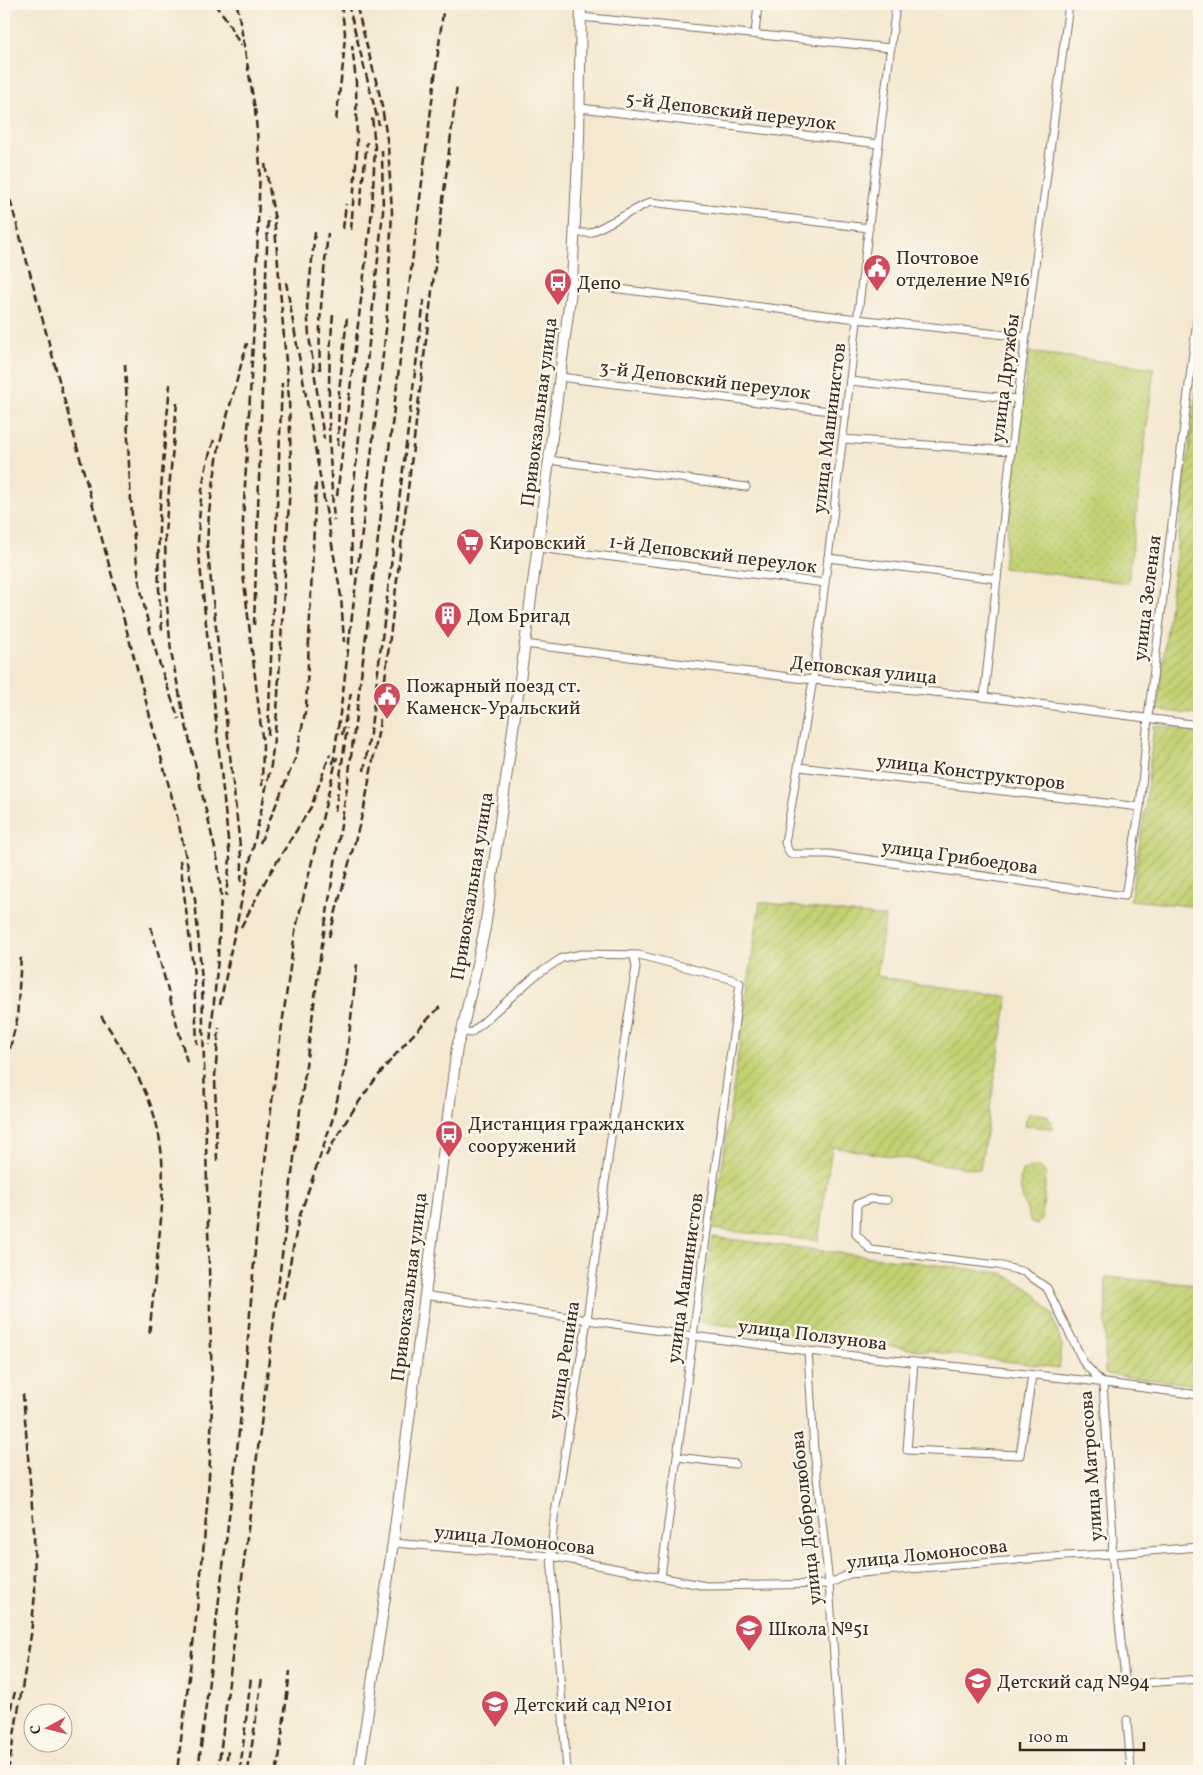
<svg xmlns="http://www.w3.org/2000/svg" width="1203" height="1775" font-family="Vollkorn,serif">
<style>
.grass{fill:url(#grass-dots);stroke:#7f7e48}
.garden{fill:url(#garden-furrows);stroke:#7f7e48}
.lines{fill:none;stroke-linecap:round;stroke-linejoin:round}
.street-casing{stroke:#7c6c5c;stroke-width:9}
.secondary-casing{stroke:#7c6c5c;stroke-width:12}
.street{stroke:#fff;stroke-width:7}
.secondary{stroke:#fff;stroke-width:10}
.rail{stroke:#3b2a1e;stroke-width:2.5;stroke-dasharray:8 4;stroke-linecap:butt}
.labels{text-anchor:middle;stroke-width:5;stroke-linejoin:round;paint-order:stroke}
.street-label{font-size:19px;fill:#3b2a1e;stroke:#fbf7ec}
.poi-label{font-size:19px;fill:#3b2a1e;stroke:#fbf7ec;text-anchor:start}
</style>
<defs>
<pattern id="grass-dots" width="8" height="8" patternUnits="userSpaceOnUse" patternTransform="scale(1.25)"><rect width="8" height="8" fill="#c3d173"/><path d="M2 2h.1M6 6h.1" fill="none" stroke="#a8b463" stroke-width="1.8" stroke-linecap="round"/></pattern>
<pattern id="garden-furrows" width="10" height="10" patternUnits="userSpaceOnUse" patternTransform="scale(1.25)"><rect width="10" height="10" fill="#c3d173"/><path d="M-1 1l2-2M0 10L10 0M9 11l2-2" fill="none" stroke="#a8b463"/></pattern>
</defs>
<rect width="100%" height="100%" fill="#fbf7ec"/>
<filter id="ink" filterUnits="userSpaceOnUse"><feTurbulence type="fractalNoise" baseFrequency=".02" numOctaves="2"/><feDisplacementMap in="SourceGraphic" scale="10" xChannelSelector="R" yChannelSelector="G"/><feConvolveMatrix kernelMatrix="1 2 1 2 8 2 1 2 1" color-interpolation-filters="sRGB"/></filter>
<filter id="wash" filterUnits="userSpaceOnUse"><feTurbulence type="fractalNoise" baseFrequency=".0096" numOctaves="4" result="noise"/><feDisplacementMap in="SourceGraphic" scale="20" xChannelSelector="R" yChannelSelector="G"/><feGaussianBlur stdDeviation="1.12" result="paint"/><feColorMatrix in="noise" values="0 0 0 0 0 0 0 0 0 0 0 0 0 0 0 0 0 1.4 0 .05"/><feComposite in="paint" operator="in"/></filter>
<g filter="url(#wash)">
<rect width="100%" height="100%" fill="#f4e8d0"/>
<g class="grass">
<path d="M1029,352L1154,368L1128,583L1003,568Z"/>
<path d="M1032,1113L1047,1115L1052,1124V1128L1025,1126L1027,1115Z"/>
<path d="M1032,1167L1042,1168L1046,1175L1042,1220L1036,1224L1031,1222C1026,1207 1015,1185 1023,1170Z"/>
</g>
<g class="garden">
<path d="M1199,368V715L1157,710Z"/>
<path d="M1154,725L1199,731V907L1130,900L1145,810Z"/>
<path d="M760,902L885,917L877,976L1008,997L980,1170L832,1147L818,1241L713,1229Z"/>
<path d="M712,1237L1002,1273L1031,1290L1052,1314L1062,1347L1059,1368L700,1322Z"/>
<path d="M1106,1277L1199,1285V1385L1105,1374Z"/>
</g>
</g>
<g filter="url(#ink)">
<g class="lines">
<g class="street-casing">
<g id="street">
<path d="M896,4L813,680L785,843L790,854H829L1125,896L1140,807L1148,718L1199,304"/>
<path d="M581,17L891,48"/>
<path d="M755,34L758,4"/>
<path d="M580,108L879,144"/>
<path d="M574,233H590L650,202L869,228"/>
<path d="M572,283L857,319L1025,337"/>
<path d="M560,377L846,413"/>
<path d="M850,381L1017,399"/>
<path d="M843,439L1011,451"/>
<path d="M549,460L746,487"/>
<path d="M538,548L825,583"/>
<path d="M828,558L997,579"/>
<path d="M525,644L813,680L984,697L1199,725"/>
<path d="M984,697L1011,451L1069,4"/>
<path d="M799,767L1140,807"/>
<path d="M462,1031L471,1033L535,976L562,958L582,954L639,955L731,979L740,983L661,1577"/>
<path d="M887,1200L870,1199L857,1204L856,1234L871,1250L998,1265L1024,1272L1047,1288L1084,1363L1103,1384L1113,1537L1112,1554L1125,1680L1127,1682L1132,1684L1199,1679"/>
<path d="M424,1295L693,1336L808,1351L1082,1380L1199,1395"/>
<path d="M808,1351L814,1450L829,1584L842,1771"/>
<path d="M914,1362L907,1450L1020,1455L1032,1375"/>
<path d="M677,1457L735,1464"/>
<path d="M393,1543L551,1556L706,1586L829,1584L849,1574L1065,1556L1112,1554L1199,1547"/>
<path d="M1127,1720L1131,1771"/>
<path d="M567,1771L551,1556L554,1519L587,1320L619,1076L636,967L634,956"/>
</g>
</g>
<g class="secondary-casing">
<path id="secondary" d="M359,1771L393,1543L457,1047L462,1031L485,928L525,644L572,283L579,138L581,4"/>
</g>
<use href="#street" class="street"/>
<use href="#secondary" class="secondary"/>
<g class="rail">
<path d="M214,4L225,17L241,46"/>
<path d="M237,4L256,115"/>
<path d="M348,4L379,125"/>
<path d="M255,109L260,166L256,288L243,521V573L263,745L262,786"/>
<path d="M336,120L343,64L345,33L341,4"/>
<path d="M265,164L275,221"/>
<path d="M4,177L177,816L195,899L202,981L212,1391C211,1518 193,1645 177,1771"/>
<path d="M360,206L367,142"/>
<path d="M343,229L346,204"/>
<path d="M351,230L357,151L356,82L352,45"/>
<path d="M315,232L307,306L309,336L324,439"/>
<path d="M286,282L341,596L344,642"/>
<path d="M333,315C326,384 329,452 334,521"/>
<path d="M125,364C129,440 128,520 142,595C150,638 164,679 179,719"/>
<path d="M320,370C318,323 323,280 328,233"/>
<path d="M177,403L165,533L166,592L171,652L183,712L218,862L221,894L218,958L210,1045"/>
<path d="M214,440C202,474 199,509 198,545L230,859L226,896"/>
<path d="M338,446L339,392L347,317"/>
<path d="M337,496L372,210L375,147L372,117"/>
<path d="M352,575L351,512L383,212L382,150"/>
<path d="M254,625L268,217"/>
<path d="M162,630C153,547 163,467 170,384"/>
<path d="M268,735L282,383"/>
<path d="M342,735L351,693"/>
<path d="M333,764L343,692L386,330L392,212L388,146L381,100L356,4"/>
<path d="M364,771L371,727L424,300"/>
<path d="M335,812L347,728"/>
<path d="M260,843L296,757L306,708L316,480"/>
<path d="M180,860L194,975L197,1044"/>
<path d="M241,882L242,865L207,545L209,512L219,446L247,343"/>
<path d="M151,927L188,1066"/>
<path d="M241,927L268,876L311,807L330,754"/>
<path d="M329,937L364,808L379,728L457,85"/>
<path d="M227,968L271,765L277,712L291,467L289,399L274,215"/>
<path d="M220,1004L229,962"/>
<path d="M101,1016C120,1045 139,1074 151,1106C168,1152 163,1202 158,1249C155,1278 152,1307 149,1336"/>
<path d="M4,1072L17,1020L21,956"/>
<path d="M326,1156C356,1099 396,1050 442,1005"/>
<path d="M217,1161L215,1076L219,1028"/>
<path d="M283,1299L299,1218L332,1121L346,1063L357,964"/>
<path d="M4,1733L15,1692"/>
<path d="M8,1771L31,1635L35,1593L34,1531L23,1394"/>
<path d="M198,1771L235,1468L245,1377L256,1237L276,1068L295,932L337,757"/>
<path d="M218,1771L298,1126L321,951L348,781L444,4"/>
<path d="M225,1771L228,1751"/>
<path d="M240,1771L251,1677"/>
<path d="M248,1771L262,1678"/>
<path d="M276,1771L279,1759L290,1671"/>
</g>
</g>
</g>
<defs>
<g id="civic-pin" transform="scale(1.4375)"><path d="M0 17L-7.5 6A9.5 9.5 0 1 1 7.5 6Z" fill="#d1495b" stroke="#fbf7ec"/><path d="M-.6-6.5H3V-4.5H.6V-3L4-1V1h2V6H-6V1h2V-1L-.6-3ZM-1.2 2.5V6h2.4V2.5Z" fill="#fff"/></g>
<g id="bus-pin" transform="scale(1.4375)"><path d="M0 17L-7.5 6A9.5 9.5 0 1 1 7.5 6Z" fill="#d1495b" stroke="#fbf7ec"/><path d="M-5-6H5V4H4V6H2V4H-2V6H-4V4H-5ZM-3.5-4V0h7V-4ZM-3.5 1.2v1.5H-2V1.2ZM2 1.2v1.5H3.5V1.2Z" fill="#fff"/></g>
<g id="supermarket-pin" transform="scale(1.4375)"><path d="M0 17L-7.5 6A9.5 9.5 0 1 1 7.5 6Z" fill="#d1495b" stroke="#fbf7ec"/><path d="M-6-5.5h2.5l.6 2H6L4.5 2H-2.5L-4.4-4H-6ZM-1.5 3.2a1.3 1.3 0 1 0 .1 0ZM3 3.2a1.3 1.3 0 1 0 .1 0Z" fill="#fff"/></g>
<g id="building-pin" transform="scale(1.4375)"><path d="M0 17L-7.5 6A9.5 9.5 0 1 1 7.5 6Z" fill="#d1495b" stroke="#fbf7ec"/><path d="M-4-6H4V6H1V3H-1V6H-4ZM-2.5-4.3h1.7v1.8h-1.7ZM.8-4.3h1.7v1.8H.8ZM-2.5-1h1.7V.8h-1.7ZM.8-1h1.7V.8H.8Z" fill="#fff"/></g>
<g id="school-pin" transform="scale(1.4375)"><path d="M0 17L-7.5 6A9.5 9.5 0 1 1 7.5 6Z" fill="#d1495b" stroke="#fbf7ec"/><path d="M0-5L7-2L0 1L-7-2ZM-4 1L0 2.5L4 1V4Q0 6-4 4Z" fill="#fff"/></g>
</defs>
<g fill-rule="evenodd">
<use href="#civic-pin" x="877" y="268"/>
<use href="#bus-pin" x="558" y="282"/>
<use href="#supermarket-pin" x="470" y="542"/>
<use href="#building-pin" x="448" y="615"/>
<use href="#civic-pin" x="387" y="696"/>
<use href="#bus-pin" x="449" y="1134"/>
<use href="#school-pin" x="749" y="1628"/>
<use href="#school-pin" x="978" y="1681"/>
<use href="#school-pin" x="495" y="1704"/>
</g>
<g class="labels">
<g class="street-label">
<text transform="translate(731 110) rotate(7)" y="7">5-й Деповский переулок</text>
<text transform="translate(1004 378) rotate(-83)" y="7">улица Дружбы</text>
<text transform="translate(705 379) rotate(7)" y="7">3-й Деповский переулок</text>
<text transform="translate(538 412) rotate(-83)" y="7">Привокзальная улица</text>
<text transform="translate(828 428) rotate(-83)" y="7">улица Машинистов</text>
<text transform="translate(713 553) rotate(7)" y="7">1-й Деповский переулок</text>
<text transform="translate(1146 598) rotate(-83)" y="7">улица Зеленая</text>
<text transform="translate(864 669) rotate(6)" y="7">Деповская улица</text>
<text transform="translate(971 771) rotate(7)" y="7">улица Конструкторов</text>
<text transform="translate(960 856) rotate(8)" y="7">улица Грибоедова</text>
<text transform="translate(471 886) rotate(-81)" y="7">Привокзальная улица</text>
<text transform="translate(684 1278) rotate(-82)" y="7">улица Машинистов</text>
<text transform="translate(408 1287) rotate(-83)" y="7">Привокзальная улица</text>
<text transform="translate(813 1334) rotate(7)" y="7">улица Ползунова</text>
<text transform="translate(563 1360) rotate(-81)" y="7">улица Репина</text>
<text transform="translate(1090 1466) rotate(-94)" y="7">улица Матросова</text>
<text transform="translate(805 1518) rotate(-96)" y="7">улица Добролюбова</text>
<text transform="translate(515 1539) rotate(6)" y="7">улица Ломоносова</text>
<text transform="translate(927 1553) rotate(-6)" y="7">улица Ломоносова</text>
</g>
<g class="poi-label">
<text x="896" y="264">Почтовое<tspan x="896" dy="22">отделение №16</tspan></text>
<text x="577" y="289">Депо</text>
<text x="489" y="549">Кировский</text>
<text x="467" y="622">Дом Бригад</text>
<text x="406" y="692">Пожарный поезд ст.<tspan x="406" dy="22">Каменск-Уральский</tspan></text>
<text x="468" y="1130">Дистанция гражданских<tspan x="468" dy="22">сооружений</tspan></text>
<text x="768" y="1635">Школа №51</text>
<text x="997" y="1688">Детский сад №94</text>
<text x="514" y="1711">Детский сад №101</text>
</g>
</g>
<rect width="1203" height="1775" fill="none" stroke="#fbf7ec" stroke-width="20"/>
<g transform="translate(48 1728) rotate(263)"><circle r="24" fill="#fbf7ec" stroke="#aea59a"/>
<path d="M0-4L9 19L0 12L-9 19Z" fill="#d1495b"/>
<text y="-8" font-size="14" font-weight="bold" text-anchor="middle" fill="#3b2a1e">С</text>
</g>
<path d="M1020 1742v8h124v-8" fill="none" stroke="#3b2a1e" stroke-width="2.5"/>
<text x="1028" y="1742" font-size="15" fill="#3b2a1e" stroke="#fbf7ec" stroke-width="4" paint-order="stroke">100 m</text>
</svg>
